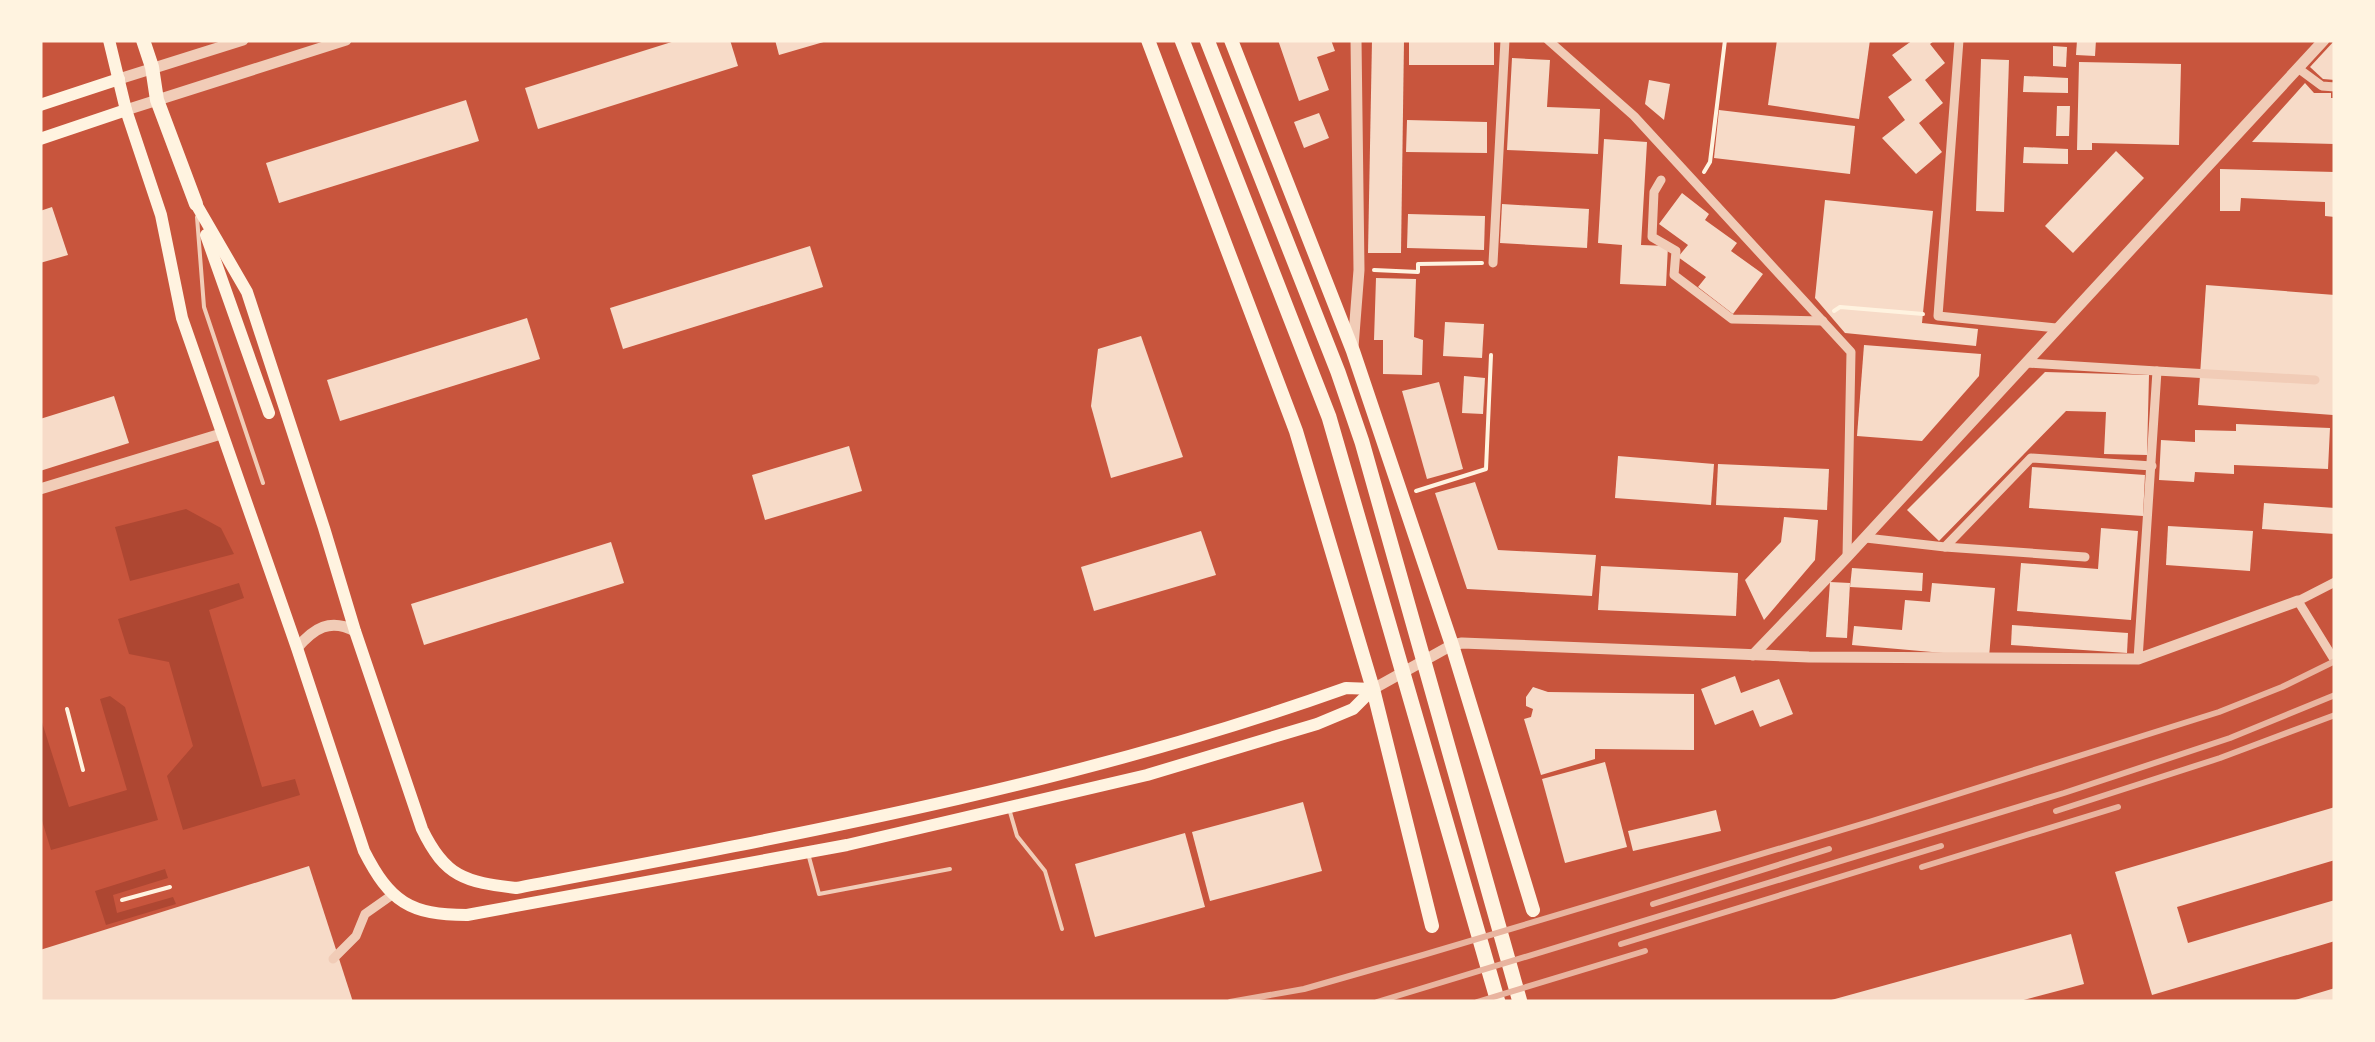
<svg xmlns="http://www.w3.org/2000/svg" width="2375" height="1042" font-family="Roboto,sans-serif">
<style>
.green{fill:#ae4732}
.building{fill:#f7dbc8}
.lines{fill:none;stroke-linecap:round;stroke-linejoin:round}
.path{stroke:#fff3e0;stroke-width:4}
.service{stroke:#f1ccb7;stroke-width:4}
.minor{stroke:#f1ccb7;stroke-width:9}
.tertiary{stroke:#f1ccb7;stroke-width:11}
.secondary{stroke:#fff3e0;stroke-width:12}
.primary{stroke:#fff3e0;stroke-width:14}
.trunk{stroke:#fff3e0;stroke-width:15}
.rail{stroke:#e9b49f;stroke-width:6}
</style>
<rect width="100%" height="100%" fill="#c8553d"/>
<g class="green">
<path d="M186,509L221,528L234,554L130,581L115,527Z"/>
<path d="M239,583L244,598L209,610L262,787L295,779L300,795L183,830L167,776L193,746L169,662L129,654L118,619Z"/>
<path d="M110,696L125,707L158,820L51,850L40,814V716L69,807L127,790L100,699Z"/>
<path d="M165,869L168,878L113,895L117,913L173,897L176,904L106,925L95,891Z"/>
</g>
<g class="building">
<path d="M678,40H730L738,66L538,129L525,88Z"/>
<path d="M775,40H827V41L779,55Z"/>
<path d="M1278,40H1331L1335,51L1317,57L1329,90L1299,101Z"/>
<path d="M1372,40H1404L1401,253H1368Z"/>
<rect x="1409" y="40" width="85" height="25"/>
<path d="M1777,40H1870L1859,119L1768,105Z"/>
<path d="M1913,40H1935L1930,44L1945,63L1925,80L1943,103L1919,123L1942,152L1916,174L1882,138L1905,120L1888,97L1912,80L1892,55Z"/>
<path d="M2077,40H2096L2095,56L2076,55Z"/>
<path d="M2335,40V80L2323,79L2310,67Z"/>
<path d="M2053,46L2067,47L2066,67L2053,66Z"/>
<path d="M1512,58L1550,60L1547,107L1600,109L1598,154L1507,150Z"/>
<path d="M1981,59L2009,60L2004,212L1976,211Z"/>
<path d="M2079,62L2181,64L2179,145L2092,143V150H2077Z"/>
<path d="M2024,76L2068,78V93L2023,92Z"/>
<path d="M1649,80L1670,84L1664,120L1645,104Z"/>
<path d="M2305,83L2314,93H2331V98H2335V144L2252,142Z"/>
<path d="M466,100L479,141L279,203L266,163Z"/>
<path d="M2057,106H2070L2069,136H2056Z"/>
<path d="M1719,110L1855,126L1850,174L1714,158Z"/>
<path d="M1319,113L1329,138L1304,148L1294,122Z"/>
<path d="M1407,120L1487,122V153L1406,152Z"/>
<path d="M1604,139L1647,142L1641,245L1668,246L1666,286L1620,284L1622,245L1598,243Z"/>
<path d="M2024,147L2068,149V164L2023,163Z"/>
<path d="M2116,151L2144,178L2073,253L2045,226Z"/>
<path d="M2220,169L2335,172V217L2325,216V202L2241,198L2240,211H2220Z"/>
<path d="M1682,193L1709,214L1705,220L1737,243L1731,251L1763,274L1733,314L1698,287L1706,277L1678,257L1688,245L1659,224Z"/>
<path d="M1825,200L1933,211L1922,323L1978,329L1976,346L1845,333L1815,298Z"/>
<path d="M1502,204L1589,209L1587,248L1500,243Z"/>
<path d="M52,207L68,255L40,263V211Z"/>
<path d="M1408,214L1485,216L1484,250L1407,248Z"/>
<path d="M810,246L823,287L623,349L610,308Z"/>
<path d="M1376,278L1416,279L1414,337L1423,340L1422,375L1383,374V340H1374Z"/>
<path d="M2206,285L2335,295L2333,415L2198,405Z"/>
<path d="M527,318L540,359L340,421L327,380Z"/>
<path d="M1445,322L1484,324L1482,358L1443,356Z"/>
<path d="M1141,336L1183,457L1111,478L1091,406L1098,349Z"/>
<path d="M1864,345L1981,354L1979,376L1922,441L1857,436Z"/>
<path d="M2045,372L2149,375L2147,455L2104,454L2106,412L2066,411L1939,541L1907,510Z"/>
<path d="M1464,376L1485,378L1483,414L1462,413Z"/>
<path d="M1439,382L1463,469L1427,479L1402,391Z"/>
<path d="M114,396L129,443L40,471V419Z"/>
<path d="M2236,424L2330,428L2328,469L2234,465V474L2195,472L2194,482L2159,480L2161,440L2195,442V430L2236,431Z"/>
<path d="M849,446L862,491L765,520L752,475Z"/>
<path d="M1618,456L1714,464L1711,505L1615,498Z"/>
<path d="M1718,464L1829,469L1827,510L1716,505Z"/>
<path d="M2032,467L2145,475L2143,516L2029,508Z"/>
<path d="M1475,482L1498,550L1596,555L1592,596L1467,589L1435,493Z"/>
<path d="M2264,503L2335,508V534L2262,529Z"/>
<path d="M1784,517L1818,520L1815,560L1764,620L1745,580L1781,542Z"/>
<path d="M2168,526L2253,531L2250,571L2166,565Z"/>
<path d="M2101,528L2138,531L2131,620L2017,611L2021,563L2098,569Z"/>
<path d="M1201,531L1216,575L1094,611L1081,567Z"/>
<path d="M611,542L624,583L424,645L411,604Z"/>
<path d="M1601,566L1738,573L1736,616L1598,610Z"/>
<path d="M1852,568L1923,573L1922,591L1850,587Z"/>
<path d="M1830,582L1850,583L1847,638L1826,637Z"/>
<path d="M1932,583L1995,588L1989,657L1852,645L1854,626L1902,630L1905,600L1930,602Z"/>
<path d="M2012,625L2128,633L2127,653L2011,645Z"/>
<path d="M1735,676L1741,693L1779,679L1793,714L1760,727L1753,710L1715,725L1701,689Z"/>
<path d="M1533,687L1548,692L1694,694V750L1595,749V759L1541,775L1524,719L1531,717L1533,709L1526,706V697Z"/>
<path d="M1605,762L1627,847L1565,863L1542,779Z"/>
<path d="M1303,802L1322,871L1210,901L1192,832Z"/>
<path d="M2335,807V860L2177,907L2188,943L2335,900V941L2152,995L2115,872Z"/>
<path d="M1716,810L1721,831L1633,851L1628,831Z"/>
<path d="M1185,833L1205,907L1095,937L1075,864Z"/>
<path d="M309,866L353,1002H40V950Z"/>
<path d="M2071,934L2084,984L2016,1002H1824Z"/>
<path d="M2335,988V1002H2292V1001Z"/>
</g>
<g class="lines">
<g class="path">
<path d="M1704,172L1710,162L1725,40"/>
<path d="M1374,270L1418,272V264L1482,263"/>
<path d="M1834,311L1840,307L1923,314"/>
<path d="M1416,491L1486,469L1491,355"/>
<path d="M67,709L83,770"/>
<path d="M122,900L170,887"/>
</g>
<g class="service">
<path d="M197,217L204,307L263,483"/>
<path d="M1010,812L1017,836L1045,871L1062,929"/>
<path d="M809,857L819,894L950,869"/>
</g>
<g class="minor">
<path d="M1548,40L1634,116L1851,352L1847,557"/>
<path d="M1959,40L1938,316L2056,328"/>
<path d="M2299,69L2322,86L2335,87"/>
<path d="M1661,180L1654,192L1652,237L1676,251L1674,275L1732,319L1823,321"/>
<path d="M1493,263L1505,40"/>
<path d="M2027,363L2157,371L2138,659"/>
<path d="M2157,371L2315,380"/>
<path d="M1866,538L1945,547L2031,458L2152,466"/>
<path d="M1945,547L2085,557"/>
<path d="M2335,582L2298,601L2335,661"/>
<path d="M333,959L356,936L365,914L392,895"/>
</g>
<g class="tertiary">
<path d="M119,79L243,40"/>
<path d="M126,110L346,40"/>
<path d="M1353,347L1359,270L1356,40"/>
<path d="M40,489L221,434"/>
<path d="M297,648C314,628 330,618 355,631"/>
<path d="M1753,655L1847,557L2324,40"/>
<path d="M1373,689L1452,645L1462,643L1809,657L2138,659L2298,601"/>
</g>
<g class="secondary">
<path d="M109,40L126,110L161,215L182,318L297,648L364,851C390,902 410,915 467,915L847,845L1147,775L1317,724L1353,709L1373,689"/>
<path d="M40,105L119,79"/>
<path d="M40,139L126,110"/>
<path d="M196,204L247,292L324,528L355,631L422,829C445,877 465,882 516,888C795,835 1078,784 1346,688L1373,689"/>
<path d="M206,235L269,413"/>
</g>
<g class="primary">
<path d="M143,40L152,67L157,100L196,204"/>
<path d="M1148,40L1296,431L1373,689L1432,926"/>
<path d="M1231,40L1353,351L1452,645L1533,910"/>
</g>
<g class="trunk">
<path d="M1182,40L1329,417L1498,1002"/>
<path d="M1207,40L1338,372L1362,442L1520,1002"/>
</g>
<g class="rail">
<path d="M2056,811L2220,758L2335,715"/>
<path d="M1922,867L2118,807"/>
<path d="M1653,904L1829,849"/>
<path d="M1621,944L1941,846"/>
<path d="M1230,1002L1304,989L1423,955L1872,821L2219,712L2282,687L2335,661"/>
<path d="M1377,1002L2064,793L2230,738L2335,695"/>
<path d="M1477,1002L1645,951"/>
</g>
</g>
<rect width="2375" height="1042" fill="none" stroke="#fff3e0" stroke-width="85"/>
</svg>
